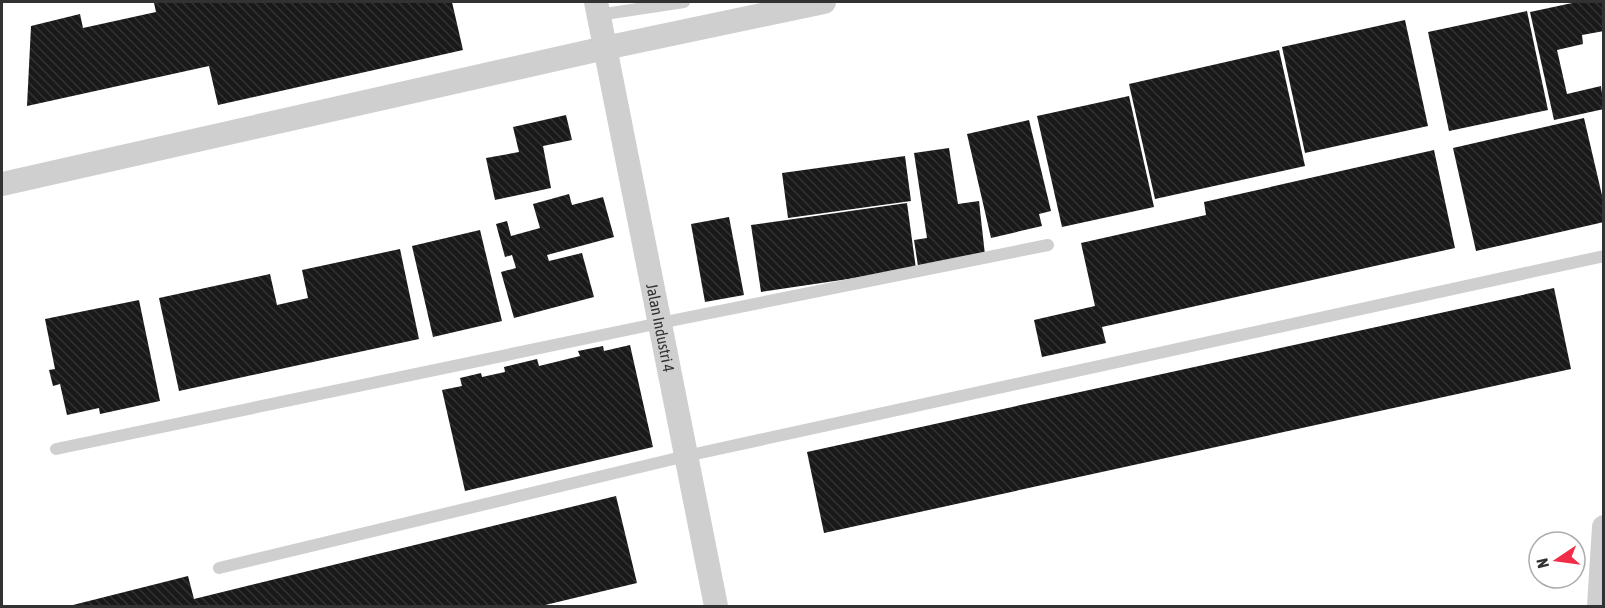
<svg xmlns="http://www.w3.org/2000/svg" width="1605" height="608" font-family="'Asap Condensed',sans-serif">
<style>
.building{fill:url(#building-back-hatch)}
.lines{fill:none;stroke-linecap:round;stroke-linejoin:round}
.lane{stroke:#cfcfcf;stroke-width:12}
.street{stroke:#cfcfcf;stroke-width:24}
.labels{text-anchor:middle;stroke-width:6;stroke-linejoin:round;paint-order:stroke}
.street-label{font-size:16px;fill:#323232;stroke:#fff}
</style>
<defs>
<pattern id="building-back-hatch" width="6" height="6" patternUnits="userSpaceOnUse" patternTransform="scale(1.5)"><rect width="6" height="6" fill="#191919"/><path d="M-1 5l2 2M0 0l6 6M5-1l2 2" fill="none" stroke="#323232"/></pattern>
</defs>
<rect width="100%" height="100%" fill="#fff"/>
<g class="building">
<path d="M159,2H216V3L225,2H452L463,50L218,105L209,66L27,106L31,26L80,14L83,28L156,12L154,3Z"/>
<path d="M1577,2H1604V31L1582,35L1583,44L1557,50L1567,94L1601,86L1604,109L1554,120L1530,12Z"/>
<path d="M1527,11L1548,110L1449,131L1428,32Z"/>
<path d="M1405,20L1428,126L1305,153L1282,47Z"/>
<path d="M1279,50L1305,166L1155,199L1129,84Z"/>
<path d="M1129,96L1154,207L1062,227L1037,116Z"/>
<path d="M566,115L572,140L543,146L551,188L495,200L486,158L519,152L513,127Z"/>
<path d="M1584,118L1604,204V222L1476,251L1453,148Z"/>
<path d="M1029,120L1051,211L1039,214L1042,226L991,238L967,134Z"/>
<path d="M949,148L958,204L979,201L985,255L918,266L914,240L927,238L914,153Z"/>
<path d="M1434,150L1455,248L1102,327L1106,343L1042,357L1034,320L1095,306L1081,243L1206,215L1204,202Z"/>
<path d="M905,156L911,201L788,218L782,173Z"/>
<path d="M569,194L572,205L603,197L614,237L547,255L549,261L582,253L594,297L514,318L501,272L516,268L512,255L505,257L496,224L507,221L511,236L540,228L533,204Z"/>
<path d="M907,203L916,269L761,292L751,225Z"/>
<path d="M729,217L744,295L705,302L691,224Z"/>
<path d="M480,230L502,321L433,337L412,246Z"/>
<path d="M400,249L419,339L179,391L159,298L270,274L277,305L308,298L302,270Z"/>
<path d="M1554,288L1571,369L824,533L807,452Z"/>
<path d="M139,300L160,401L100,414L99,408L67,415L60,384L53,386L49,370L55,369L45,319Z"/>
<path d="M630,345L653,447L465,491L442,390L462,386L460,378L481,373L482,377L505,372L504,367L537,359L539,366L580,356L578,351L603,346L604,351Z"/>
<path d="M616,496L637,583L541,606H69L188,576L194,599Z"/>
</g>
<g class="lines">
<g class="lane">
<path d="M598,15L684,2"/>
<path d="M56,449L660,323L1048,245"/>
<path d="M219,568L686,456L1604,256"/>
</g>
<g class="street">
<path id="s1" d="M596,2L716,606"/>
<path d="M2,184L605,48L824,2"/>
<path d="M1599,606L1604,527"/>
</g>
</g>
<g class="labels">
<g class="street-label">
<text dy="6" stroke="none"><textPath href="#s1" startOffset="332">Jalan Industri 4</textPath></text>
</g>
</g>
<rect width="1605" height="608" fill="none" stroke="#323232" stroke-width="6"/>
<g transform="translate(1557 560) rotate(257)"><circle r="28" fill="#ffffff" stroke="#adadad" stroke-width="1.5"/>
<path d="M0-4.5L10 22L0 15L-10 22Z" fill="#f02c48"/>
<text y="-9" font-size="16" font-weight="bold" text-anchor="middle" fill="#323232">N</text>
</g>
</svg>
